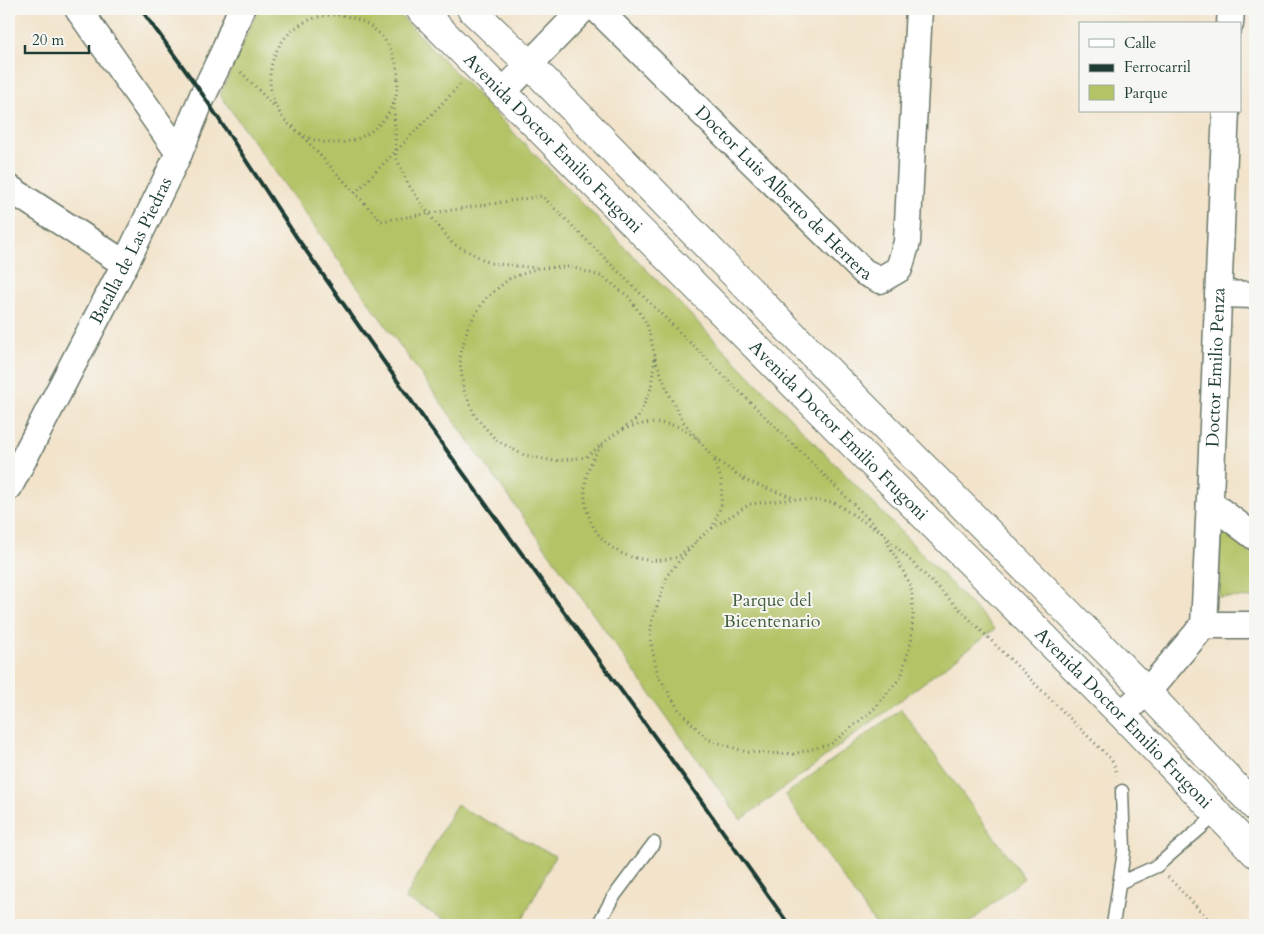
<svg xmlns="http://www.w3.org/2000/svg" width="1264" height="934" font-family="Cardo,serif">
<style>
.green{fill:#b4c366;stroke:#6a804d}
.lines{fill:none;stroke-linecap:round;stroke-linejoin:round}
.service-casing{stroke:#697768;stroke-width:15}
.minor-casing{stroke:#697768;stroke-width:29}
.tertiary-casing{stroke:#697768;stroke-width:30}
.path{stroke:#697768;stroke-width:3;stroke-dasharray:1 4;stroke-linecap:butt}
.service{stroke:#fff;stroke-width:12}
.minor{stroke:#fff;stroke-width:26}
.tertiary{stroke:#fff;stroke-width:28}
.rail{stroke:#1f3d34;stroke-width:4}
.labels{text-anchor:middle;stroke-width:4;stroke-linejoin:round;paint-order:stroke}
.street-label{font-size:18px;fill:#1f3d34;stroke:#f6f6f2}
.park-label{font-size:18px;fill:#445e40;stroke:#f6f6f2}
</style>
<rect width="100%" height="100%" fill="#f6f6f2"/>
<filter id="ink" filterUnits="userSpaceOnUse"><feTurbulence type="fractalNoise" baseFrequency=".02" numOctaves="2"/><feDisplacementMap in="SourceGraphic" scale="10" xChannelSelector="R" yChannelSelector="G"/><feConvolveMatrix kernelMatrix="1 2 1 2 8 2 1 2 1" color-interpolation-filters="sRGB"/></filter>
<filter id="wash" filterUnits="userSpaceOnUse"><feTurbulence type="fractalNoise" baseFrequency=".0096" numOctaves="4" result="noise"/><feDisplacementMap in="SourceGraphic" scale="20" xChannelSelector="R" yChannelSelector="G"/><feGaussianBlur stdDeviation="1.12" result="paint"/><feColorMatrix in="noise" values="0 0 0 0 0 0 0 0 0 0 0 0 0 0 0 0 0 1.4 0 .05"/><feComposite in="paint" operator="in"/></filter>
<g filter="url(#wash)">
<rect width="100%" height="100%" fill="#f2e3ca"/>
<g class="green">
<path d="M258,9H394L995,629L741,820L220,95Z"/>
<path d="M1220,527L1255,551V598L1219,597Z"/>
<path d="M901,709L1024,878L967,925H876L785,795Z"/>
<path d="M456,805L555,856L520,925H456L405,899Z"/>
</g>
</g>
<g filter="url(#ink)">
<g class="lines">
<g class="service-casing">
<g id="service">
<path d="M1119,883L1157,866L1217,814"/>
<path d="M598,925L612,899L654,843"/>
<path d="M1113,925L1124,851L1122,791"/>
</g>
</g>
<g class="minor-casing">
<g id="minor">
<path d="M78,9L179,153"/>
<path id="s1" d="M597,9L864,272L880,280L899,269L907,242L919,9"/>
<path d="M1230,24L1231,9"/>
<path d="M503,92L583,9"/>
<path d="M9,188L125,264"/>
<path d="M1218,294L1255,295"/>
<path id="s2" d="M9,487L125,264L179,153L203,95L223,54L241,9"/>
<path d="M1210,503L1255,537"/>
<path id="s3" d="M1204,625C1213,454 1218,283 1226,111"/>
<path d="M1204,625H1255"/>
<path d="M1121,714L1147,692L1204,625"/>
</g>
</g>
<g class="tertiary-casing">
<g id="tertiary">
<path id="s4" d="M420,9L1121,714L1255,853"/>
<path d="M471,9L529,64L817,359L1147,692L1255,807"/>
</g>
</g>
<g class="path">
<circle cx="334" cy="79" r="64"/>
<path d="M241,72L275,107"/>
<path d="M394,104L396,157L408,184L429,214L452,243L490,263L536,268"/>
<path d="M293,126L381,221L542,196L1112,760L1117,775"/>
<path d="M355,193L461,84"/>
<path d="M571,267L603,277L629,297L647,324L655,356L651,388L638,418L611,437L586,457L554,461L524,455L496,440L475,416L463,388L460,357L468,326L485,299L509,279L538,268Z"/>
<path d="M655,358L669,395L683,421L714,459L722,482L721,506L712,528L694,543"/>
<path d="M623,430C640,422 661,421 679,427C686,430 693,436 700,440"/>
<path d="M602,446C575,476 580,526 614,549C624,556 635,558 647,560C656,561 668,560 677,557C681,555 685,550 689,547"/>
<path d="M715,459L747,481L794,498"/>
<path d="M712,528L750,504L794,499L833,502L877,530"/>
<path d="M695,543L668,574L652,620L650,639L658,675L679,710L707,739L746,752L793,754L831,744L873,710L901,677L911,642L913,615L911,586L885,538"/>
<path d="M1168,877L1214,925"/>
</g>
<use href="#service" class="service"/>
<use href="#minor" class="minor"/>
<use href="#tertiary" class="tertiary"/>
<path class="rail" d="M141,9L203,95L295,235L429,426L697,795L789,925"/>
</g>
</g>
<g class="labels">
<g class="street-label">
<text dy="6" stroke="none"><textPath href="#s4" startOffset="189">Avenida Doctor Emilio Frugoni</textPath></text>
<text dy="6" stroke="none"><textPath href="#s1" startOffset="262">Doctor Luis Alberto de Herrera</textPath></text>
<text dy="6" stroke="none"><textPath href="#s2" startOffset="266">Batalla de Las Piedras</textPath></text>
<text dy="6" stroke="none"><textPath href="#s3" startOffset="258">Doctor Emilio Penza</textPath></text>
<text dy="6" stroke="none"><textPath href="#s4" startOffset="594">Avenida Doctor Emilio Frugoni</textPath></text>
<text dy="6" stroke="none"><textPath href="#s4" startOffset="999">Avenida Doctor Emilio Frugoni</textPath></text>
</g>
<g class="park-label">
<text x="772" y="606">Parque del<tspan x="772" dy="21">Bicentenario</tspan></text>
</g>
</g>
<rect width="1264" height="934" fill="none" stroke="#f6f6f2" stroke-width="30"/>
<rect x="1079" y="22" width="162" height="90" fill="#f6f6f2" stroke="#a0aca6"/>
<rect x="1089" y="39" width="25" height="8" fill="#ffffff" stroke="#a0aca6"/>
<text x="1124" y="48" font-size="15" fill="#1f3d34">Calle</text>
<rect x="1089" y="64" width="25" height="8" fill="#1f3d34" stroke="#a0aca6"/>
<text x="1124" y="72" font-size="15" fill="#1f3d34">Ferrocarril</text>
<rect x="1089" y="85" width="25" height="15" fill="#b4c366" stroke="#a0aca6"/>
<text x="1124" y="98" font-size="15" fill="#1f3d34">Parque</text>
<path d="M25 45v8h64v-8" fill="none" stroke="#1f3d34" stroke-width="2.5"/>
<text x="32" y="45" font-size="15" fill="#1f3d34" stroke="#f6f6f2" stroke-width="4" paint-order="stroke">20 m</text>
</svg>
